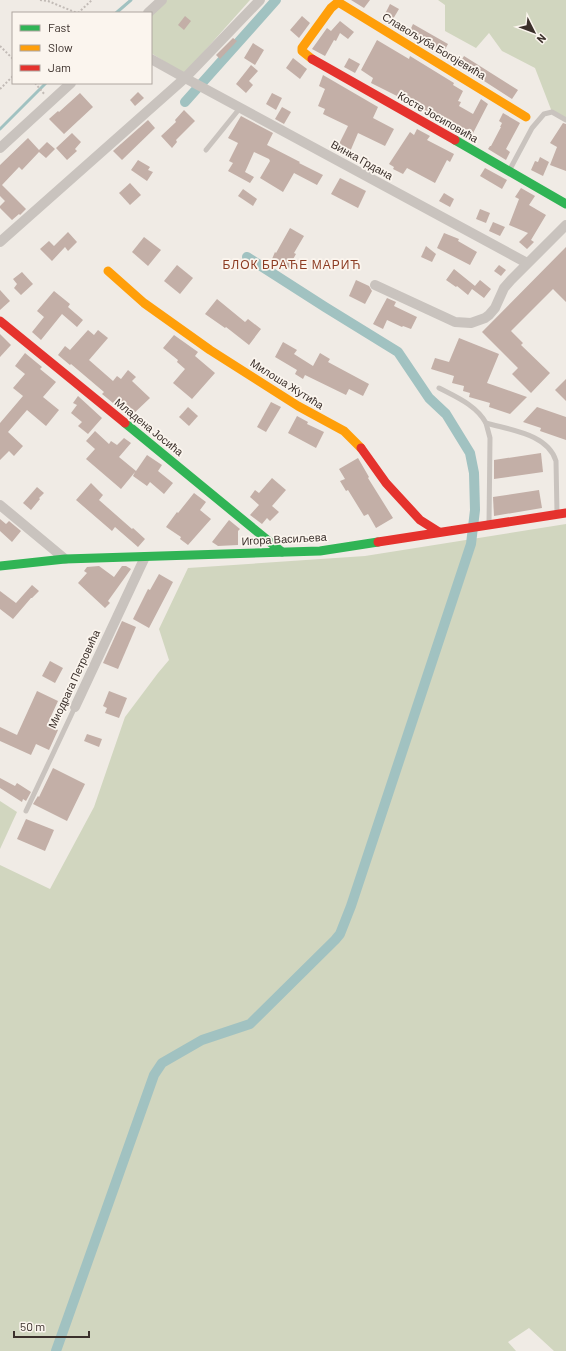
<svg xmlns="http://www.w3.org/2000/svg" width="566" height="1351" font-family="Barlow,sans-serif">
<style>
.green{fill:#d1d6bf}
.lines{fill:none;stroke-linecap:round;stroke-linejoin:round}
.stream{stroke:#a1c2c1;stroke-width:3}
.canal{stroke:#a1c2c1;stroke-width:10}
.building{fill:#c3afa7}
.path{stroke:#c2bbb6;stroke-width:2;stroke-dasharray:2 2;stroke-linecap:butt}
.lane{stroke:#c9c3be;stroke-width:5}
.street{stroke:#c9c3be;stroke-width:10}
.fast{stroke:#30b455;stroke-width:9}
.slow{stroke:#ff9f0a;stroke-width:9}
.jam{stroke:#e5322d;stroke-width:9}
.labels{text-anchor:middle;stroke-width:3.5;stroke-linejoin:round;paint-order:stroke}
.street-label{font-size:11px;fill:#3b302b;stroke:#fbf5ee}
.neighbourhood-label{font-size:12px;letter-spacing:1px;fill:#8c3b22;stroke:#fbf5ee}
</style>
<rect width="100%" height="100%" fill="#f0ebe5"/>
<g class="green">
<path d="M167,0H250L184,74L151,53V14Z"/>
<path d="M438,0H566V120L552,112L535,68L502,51L489,33L476,48L445,31V5Z"/>
<path d="M566,524V1351H554L529,1328L508,1342L516,1351H0V865L50,889L94,807L125,717L158,673L169,660L159,629L188,568L365,556Z"/>
<path d="M0,801L17,812L0,849Z"/>
</g>
<g class="lines">
<g class="stream">
<path d="M116,13L131,0"/>
<path d="M0,129L46,83"/>
</g>
<g class="canal">
<path d="M185,102L276,0"/>
<path d="M56,1351L154,1075L162,1063L202,1040L250,1024L335,940L340,934L351,906L471,544L475,510L474,473L470,453L446,414L429,398L398,352L325,307L247,257"/>
</g>
</g>
<g class="building">
<path d="M351,0H370L364,8Z"/>
<path d="M390,4L399,9L393,19L385,14Z"/>
<path d="M185,16L191,21L184,30L178,25Z"/>
<path d="M302,16L310,23L299,38L290,30Z"/>
<path d="M340,21L354,32L348,39L340,33L336,41L334,40L325,56L312,49L327,28L331,31Z"/>
<path d="M413,24L448,44L442,55L408,35Z"/>
<path d="M233,38L237,41L220,59L216,55Z"/>
<path d="M377,40L409,59L410,56L454,83L453,85L463,91L458,101L461,102L459,106L473,114L481,99L488,104L471,137L430,114L429,115L417,109L419,106L400,95L399,97L371,83L373,78L361,70Z"/>
<path d="M253,43L264,50L255,65L244,58Z"/>
<path d="M464,56L518,90L512,99L467,70V71L458,66Z"/>
<path d="M293,58L307,69L300,79L286,68Z"/>
<path d="M349,58L360,64L355,73L344,67Z"/>
<path d="M251,65L258,71L249,81L253,85L246,93L236,84Z"/>
<path d="M323,75L378,107L373,118L394,129L385,146L358,133L349,154L337,148L348,126L323,114L325,109L318,106L325,89L319,86Z"/>
<path d="M138,92L144,98L135,106L130,100Z"/>
<path d="M80,93L93,107L64,134L49,119L58,111L59,112Z"/>
<path d="M272,93L282,98L276,110L266,104Z"/>
<path d="M282,107L291,112L284,124L275,119Z"/>
<path d="M184,110L195,121L176,140L177,142L172,148L161,136L176,122L175,120Z"/>
<path d="M503,113L520,123L506,149L510,152L506,160L488,149L490,146H491L501,127H500L502,123L499,121Z"/>
<path d="M241,116L273,133L267,145L300,162L299,163L323,175L317,185L294,173L283,192L260,178L270,161L269,159L254,152L245,172L254,177L250,183L228,171L233,163L229,161L238,143L228,138Z"/>
<path d="M148,120L155,128L122,160L113,151Z"/>
<path d="M563,123L566,124V171L550,165L557,147L550,143Z"/>
<path d="M417,129L430,136L427,140L454,154L450,162L447,160L435,183L407,168L403,174L393,169L394,167L389,164L410,132L414,135Z"/>
<path d="M72,133L81,142L75,149L77,151L67,160L56,148Z"/>
<path d="M28,138L39,150L47,142L55,149L46,158L39,152L22,170L19,167L2,185L26,209L20,215L19,214L12,220L0,208V206L5,201L0,196V165Z"/>
<path d="M540,157L549,162L543,176L531,170L535,161L538,162Z"/>
<path d="M138,160L150,167L148,170L153,172L147,181L131,170Z"/>
<path d="M485,168L507,180L502,189L480,176Z"/>
<path d="M340,178L366,191L358,208L331,194Z"/>
<path d="M130,183L141,195L130,205L119,193Z"/>
<path d="M521,188L535,196L529,205L546,215L531,240L534,242L527,249L519,242L528,233L509,225L519,199L515,197Z"/>
<path d="M243,189L257,199L253,206L238,196Z"/>
<path d="M444,193L454,199L450,207L439,201Z"/>
<path d="M480,209L490,213L486,223L476,219Z"/>
<path d="M493,222L505,227L500,236L489,231Z"/>
<path d="M290,228L304,236L294,253L296,254L292,261L296,263L293,270L272,259L275,252L276,253Z"/>
<path d="M68,232L77,242L68,251L65,247L52,261L40,249L49,241L54,246Z"/>
<path d="M444,233L459,239L458,241L477,252L470,265L437,248Z"/>
<path d="M144,237L161,250L148,266L132,252Z"/>
<path d="M426,246L436,254L432,262L421,257Z"/>
<path d="M566,247V302L553,289L511,331L523,343L521,345L550,373L531,393L512,374L518,368L482,332Z"/>
<path d="M177,265L193,278L180,294L164,281Z"/>
<path d="M499,265L506,270L501,276L494,271Z"/>
<path d="M454,269L475,286L474,287L480,280L491,289L484,298L472,289L468,295L457,286L456,287L446,280Z"/>
<path d="M22,272L33,284L21,295L14,288L17,284L13,279Z"/>
<path d="M356,280L369,286L372,291L365,304L349,296Z"/>
<path d="M0,290L10,301L0,310Z"/>
<path d="M54,291L70,304L68,307L83,320L77,327L62,314L41,340L32,332L44,317L37,311Z"/>
<path d="M387,298L396,302L394,306L417,317L411,329L403,326L402,327L387,320L383,329L373,324Z"/>
<path d="M217,299L245,322L248,319L261,329L249,345L226,327L225,328L205,314Z"/>
<path d="M88,330L94,335L98,330L108,338L89,360L113,381L117,376L121,379L128,370L136,377L132,381L150,398L131,416L115,401L113,403L102,394L104,392L71,364L70,365L58,355L65,346L70,350Z"/>
<path d="M0,334L11,345L0,357Z"/>
<path d="M174,335L198,352L195,356L215,373L192,399L173,383L185,369L177,362L178,360L163,348Z"/>
<path d="M459,338L499,354L487,383L527,397L510,414L489,407L490,403L469,397L470,393L463,391L464,386L452,383L454,376L431,369L435,358L449,362Z"/>
<path d="M283,342L297,350L294,354L313,366L320,353L330,359L328,362L369,384L363,396L349,389L346,395L305,375L303,379L295,374L297,370L275,357Z"/>
<path d="M25,353L42,367L40,369L56,382L43,397L59,410L46,426L27,410L8,432L23,446L14,456L9,451L0,460V423L23,396L13,388L25,374L15,366Z"/>
<path d="M566,379V401L555,390Z"/>
<path d="M78,396L102,418L88,434L78,426L82,422L71,413L77,405L73,403Z"/>
<path d="M271,402L281,407L266,432L257,427Z"/>
<path d="M188,407L198,416L189,426L179,417Z"/>
<path d="M537,407L566,417V440L540,431L541,428L523,422Z"/>
<path d="M297,416L308,422L307,424L324,432L316,448L288,433Z"/>
<path d="M95,431L109,444L111,441L117,445L124,438L131,443L119,457L136,471L147,455L162,465L158,471L173,483L164,494L150,482L147,486L133,476L135,472L121,489L86,459L95,449L86,441Z"/>
<path d="M541,453L543,472L494,479V460Z"/>
<path d="M358,458L369,477L368,478L393,518L376,528L368,514L364,516L348,490L346,491L340,481L345,479L339,469Z"/>
<path d="M272,478L286,490L272,506L279,512L270,521L267,518L262,524L250,515L259,505L250,497L255,490L259,493Z"/>
<path d="M91,483L103,495L99,500L132,529L133,528L145,539L138,547L115,527L112,531L76,500Z"/>
<path d="M37,487L44,493L39,498L40,499L31,510L23,503Z"/>
<path d="M539,490L542,508L494,516L493,497Z"/>
<path d="M194,493L206,502L200,510L211,519L188,545L180,539L181,537L166,527L177,512L178,513Z"/>
<path d="M0,519L6,524L9,521L21,531L12,542L0,531Z"/>
<path d="M229,520L240,529L238,531V545L218,546L212,542Z"/>
<path d="M99,566L114,577L122,566H126L131,569L108,601L110,603L105,608L78,583L87,573L84,571L87,567Z"/>
<path d="M159,574L173,582L149,628L133,619L148,589L150,590Z"/>
<path d="M32,585L39,591L32,598H31L13,619L0,609V591L16,603Z"/>
<path d="M122,621L136,627L118,669L103,663Z"/>
<path d="M50,661L63,668L55,683L42,676Z"/>
<path d="M37,691L58,701L47,725L58,730L49,750L36,744L31,755L0,741V727L17,735Z"/>
<path d="M109,691L127,698L119,718L105,713L107,708L103,706Z"/>
<path d="M87,734L102,739L99,747L84,741Z"/>
<path d="M53,768L85,784L67,821L33,804L38,796L39,797Z"/>
<path d="M0,778L15,786L17,783L31,792L26,801L23,799L22,802L0,788Z"/>
<path d="M26,819L54,830L45,851L17,839Z"/>
</g>
<g class="lines">
<g class="path">
<path d="M40,0L48,1L77,13"/>
<path d="M78,13L92,0"/>
<path d="M0,46L13,59"/>
<path d="M35,83L45,95"/>
<path d="M0,89L13,76"/>
</g>
<g class="lane">
<path d="M206,150L240,108"/>
<path d="M509,171L532,128L544,114L552,112L566,120"/>
<path d="M439,388C456,397 476,405 486,423C510,430 548,434 556,461L557,513"/>
<path d="M486,423L490,438L489,525"/>
<path d="M26,811L75,707"/>
</g>
<g class="street">
<path d="M148,13L162,0"/>
<path d="M151,59L185,78L527,263"/>
<path d="M0,148L71,83"/>
<path d="M0,242L185,78L260,0"/>
<path d="M375,285L455,322L471,323L485,318L489,315L495,308L504,288L511,280L566,225"/>
<path d="M0,505L65,559"/>
<path d="M75,707L145,557"/>
</g>
<g class="fast">
<path d="M455,140L566,204"/>
<path d="M125,423L282,552"/>
<path d="M0,566L65,559L320,551L378,542"/>
</g>
<g class="slow">
<path d="M312,59L302,51V48L331,8L338,2L526,117"/>
<path d="M108,271L144,303L210,350L298,406L344,431L361,448"/>
</g>
<g class="jam">
<path d="M312,59L455,140"/>
<path d="M0,321L125,423"/>
<path d="M361,448L386,483L420,520L439,532"/>
<path d="M378,542L566,513"/>
</g>
</g>
<g class="labels">
<g class="street-label">
<text transform="translate(434 46) rotate(31)" y="4">Славољуба Богојевића</text>
<text transform="translate(438 117) rotate(30)" y="4">Косте Јосиповића</text>
<text transform="translate(362 160) rotate(29)" y="4">Винка Грдана</text>
<text transform="translate(287 384) rotate(32)" y="4">Милоша Жутића</text>
<text transform="translate(149 427) rotate(39)" y="4">Младена Јосића</text>
<text transform="translate(284 539) rotate(-3)" y="4">Игора Васиљева</text>
<text transform="translate(74 679) rotate(-65)" y="4">Миодрага Петровића</text>
</g>
<g class="neighbourhood-label">
<text x="292" y="269">БЛОК БРАЋЕ МАРИЋ</text>
</g>
</g>
<rect x="12" y="12" width="140" height="72" fill="#fbf5ee" stroke="#aea6a0"/>
<rect x="20" y="25" width="20" height="6" fill="#30b455" stroke="#aea6a0"/>
<text x="48" y="32" font-size="12" fill="#3b302b">Fast</text>
<rect x="20" y="45" width="20" height="6" fill="#ff9f0a" stroke="#aea6a0"/>
<text x="48" y="52" font-size="12" fill="#3b302b">Slow</text>
<rect x="20" y="65" width="20" height="6" fill="#e5322d" stroke="#aea6a0"/>
<text x="48" y="72" font-size="12" fill="#3b302b">Jam</text>
<g transform="translate(534 32) rotate(132)" stroke="#fbf5ee" stroke-width="3" paint-order="stroke">
<path d="M0-3L7 15L0 10L-7 15Z" fill="#3b302b"/>
<text y="-6" font-size="11" font-weight="bold" text-anchor="middle" fill="#3b302b">N</text>
</g>
<path d="M14 1331v6h75v-6" fill="none" stroke="#3b302b" stroke-width="2"/>
<text x="20" y="1331" font-size="12" fill="#3b302b" stroke="#fbf5ee" stroke-width="3" paint-order="stroke">50 m</text>
</svg>
